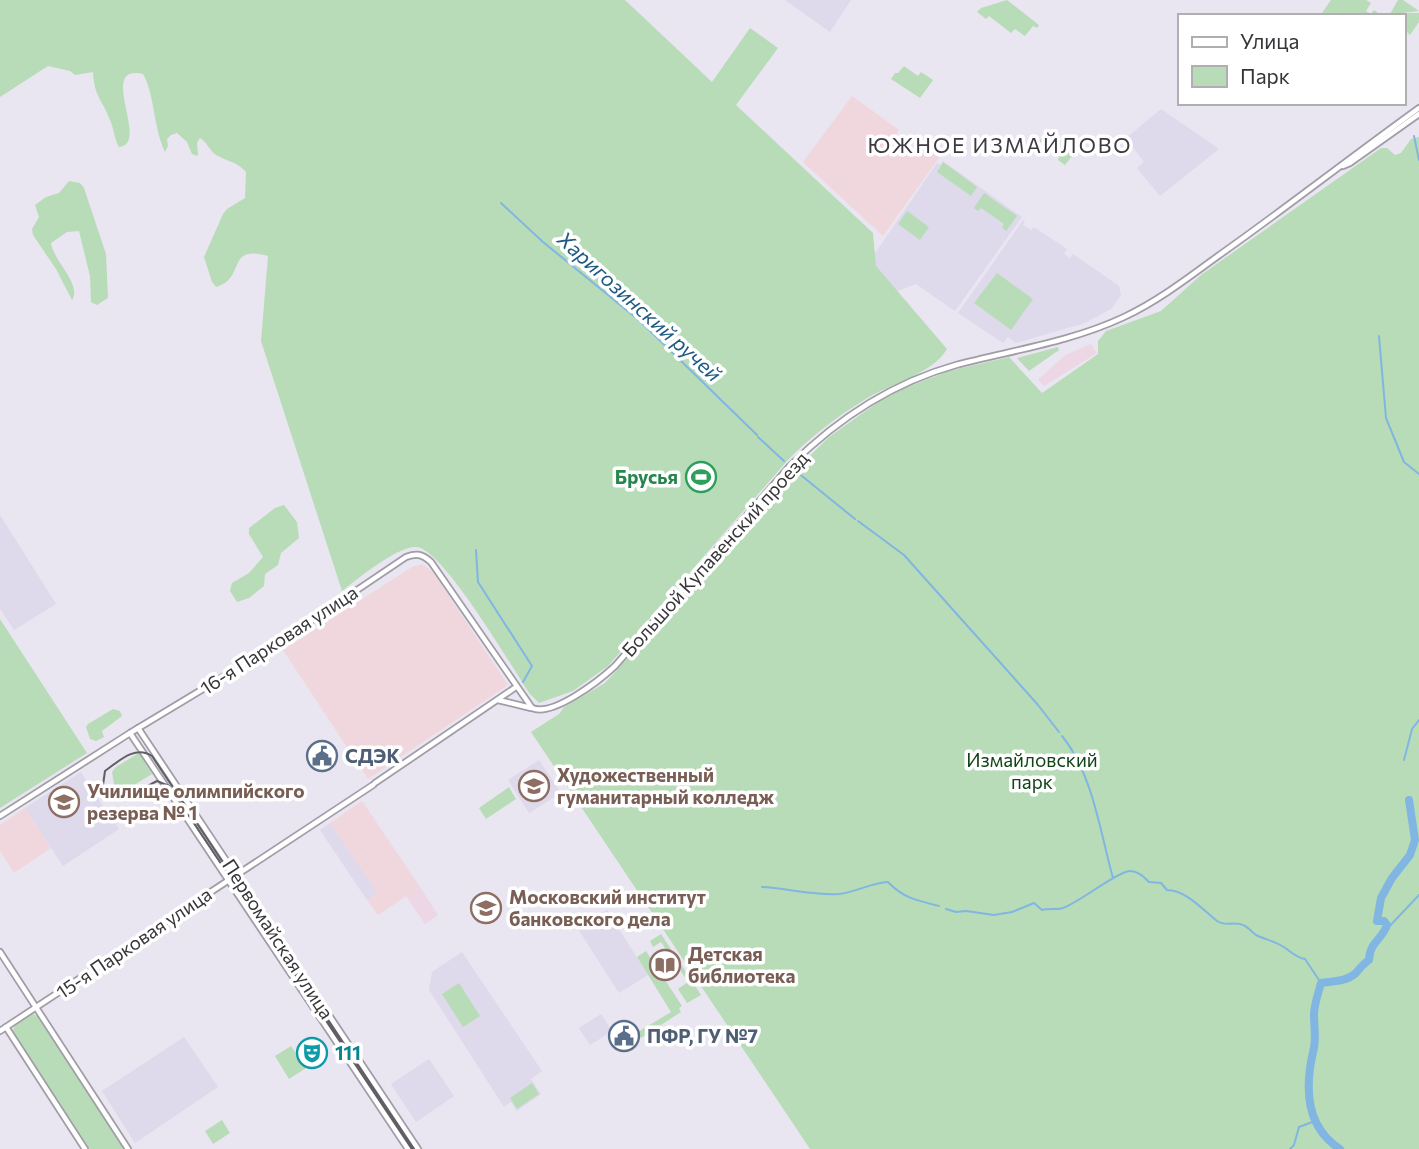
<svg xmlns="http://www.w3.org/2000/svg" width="1419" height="1149" font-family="Commissioner,sans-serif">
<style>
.commercial{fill:#edd7e5}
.built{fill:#ded9eb}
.medical{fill:#f0d7de}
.green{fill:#b8dcb8}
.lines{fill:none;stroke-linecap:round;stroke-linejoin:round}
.stream{stroke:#81b6e2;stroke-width:2}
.river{stroke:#81b6e2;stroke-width:8}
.tertiary-casing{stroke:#a09da7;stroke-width:8}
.secondary-casing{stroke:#a09da7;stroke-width:8}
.tertiary{stroke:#fff;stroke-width:4.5}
.secondary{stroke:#fff;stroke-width:4.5}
.tram{stroke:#605f65;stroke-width:2}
.labels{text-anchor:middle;stroke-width:7;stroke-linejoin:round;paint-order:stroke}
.leisure-label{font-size:19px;font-weight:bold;fill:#27864d;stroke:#fff;text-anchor:end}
.street-label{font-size:19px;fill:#363539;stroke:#fff}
.service-label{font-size:19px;font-weight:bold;fill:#4e5e75;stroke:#fff;text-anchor:start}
.park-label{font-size:19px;fill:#124417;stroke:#fff}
.education-label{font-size:19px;font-weight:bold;fill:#785e54;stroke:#fff;text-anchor:start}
.culture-label{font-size:19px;font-weight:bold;fill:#0d838f;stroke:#fff;text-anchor:start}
.neighbourhood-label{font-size:21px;letter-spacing:2px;fill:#3d3a43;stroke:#fff}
.water-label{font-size:21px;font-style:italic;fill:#1e5983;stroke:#fff}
</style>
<rect width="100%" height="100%" fill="#e9e6f1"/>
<g class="commercial">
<path d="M1091,344L1097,353L1044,386L1038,380L1065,355Z"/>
<path d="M420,887L438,915L425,924L406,896Z"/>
</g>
<g class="built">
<path d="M785,0H851L830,32Z"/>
<path d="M1161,109L1219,149L1160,196L1137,168L1144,162L1126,138Z"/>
<path d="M943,161L1022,217L955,311L916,284L893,293L871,259L937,163L940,165Z"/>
<path d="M1023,220L1025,221L1023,225L1031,230L1034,227L1067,249L1064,254L1070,258L1073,254L1119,286L1121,295L1111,309L1085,323L1016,343L1008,337L1003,343L958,313Z"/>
<path d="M0,515L56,604L14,630L0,609Z"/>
<path d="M539,760L561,793L529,813L508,780Z"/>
<path d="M81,772L90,786L93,785L97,792L95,794L119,829L63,866L25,808Z"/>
<path d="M330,823L378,893L367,900L320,830Z"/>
<path d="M607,910L648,975L619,993L578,929Z"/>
<path d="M462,952L542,1071L531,1079L541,1094L517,1111L511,1102L504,1107L429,990L432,972Z"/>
<path d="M601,1014L612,1031L590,1045L579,1028Z"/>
<path d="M184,1037L218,1087L135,1143L102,1091Z"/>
<path d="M429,1059L454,1096L416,1122L391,1084Z"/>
</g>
<g class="medical">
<path d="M852,96L899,130L894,139L913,152L919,144L939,158L883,236L803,162Z"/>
<path d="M422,564L433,572L508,685L368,779L283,650L412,567Z"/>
<path d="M362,801L420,887L378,915L367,900L377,892L330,823Z"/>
<path d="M25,808L51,848L14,873L0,851V825Z"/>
</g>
<g class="green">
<path d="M0,0H625L712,82L750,28L778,48L736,105L873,233L876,266L947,349C933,373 893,383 869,397C839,415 811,436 787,461L608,666L573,691L539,703L530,694C513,669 442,547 416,547C396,547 359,578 342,591L261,341L268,256C225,244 247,278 216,287L212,282L204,257L223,214L227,209L245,198L246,172C238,162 226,161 216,155C209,150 207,142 200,138L197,143L198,156L192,154L187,142L177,133L171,135L167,139L168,146L165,152C153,127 155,95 143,74C96,63 151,145 119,147C114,138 114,129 110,120C102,99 94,96 93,72L75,75L70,71L48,66L0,97Z"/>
<path d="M1007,0L1039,25L1037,28L1033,26L1025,36L1015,29L1011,33L989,16L986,19L977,12L981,8Z"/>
<path d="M1331,0H1366L1371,3L1366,11L1371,14L1374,10L1382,16H1320Z"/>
<path d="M1398,0H1403L1419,11L1402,13H1419V22L1410,35L1403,28V16H1392L1390,14Z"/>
<path d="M904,66L918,76L921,72L933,80L920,98L891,79L895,73H898Z"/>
<path d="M1048,131L1076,151L1065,165L1058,160L1059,157L1039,141Z"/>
<path d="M1419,137V1149H810L531,732L559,714L564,707L605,683L638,647L641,649L658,629V625L753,512L829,437L881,400L905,388L949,371L1009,357L1042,393L1098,354V341L1106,331L1161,311L1201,275L1381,148H1387L1395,155L1401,153L1411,139Z"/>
<path d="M943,162L977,187L971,196L937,172Z"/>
<path d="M69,181L80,183L84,188L106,254L108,298L97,305L91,302L90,276L79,231L67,232L51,243C54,262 82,284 72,300L56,269L33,235L32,229L39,217L35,205L46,197L59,193Z"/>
<path d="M984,193L1017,216L1006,231L1002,227L1004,224L981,208L978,211L974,208Z"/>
<path d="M907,211L929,227L920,240L898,224Z"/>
<path d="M997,273L1033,299L1011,330L974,303Z"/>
<path d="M1058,347L1059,350L1029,371L1017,358Z"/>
<path d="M284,505L297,522L299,538L281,553L278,565L265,574L264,586L249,598L237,602L230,591L232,583L249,573L263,557L249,534V528L275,508Z"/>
<path d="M0,619L87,753L0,808Z"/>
<path d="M113,709L120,711L122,716L102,731L104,737L96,741L90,739L86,727L88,724Z"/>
<path d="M139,753L152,774L131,787L118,788L114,784L112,772L116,767Z"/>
<path d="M509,787L516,799L486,819L479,808Z"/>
<path d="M661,934L701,995L687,1003L678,989L688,982L661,942L653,947L650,941Z"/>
<path d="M646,951L682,1006L679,1008L681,1012L641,1038L638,1032L671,1012L637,957Z"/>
<path d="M459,983L480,1016L463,1027L442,994Z"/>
<path d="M33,1014L37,1016L125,1149H90L13,1031L14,1026Z"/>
<path d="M291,1046L306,1068L289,1079L275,1056Z"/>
<path d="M532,1083L539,1094L517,1109L510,1098Z"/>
<path d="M222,1120L230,1133L213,1144L205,1131Z"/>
</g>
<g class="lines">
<g class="stream">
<path d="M1414,136L1419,160"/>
<path d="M501,203L543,242L640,321L757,435"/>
<path d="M1379,336L1386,418L1404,462L1419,474"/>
<path d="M758,437L784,461"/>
<path d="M797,472L855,519"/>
<path d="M858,521L904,555L1038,705L1059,732"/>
<path d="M476,550L478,582L532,666L523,682"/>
<path d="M1062,736C1093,774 1100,832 1113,878"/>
<path d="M1404,760L1412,729L1419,720"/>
<path d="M762,887C785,888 817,896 839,894C856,892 871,883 888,882C903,898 918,901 939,906"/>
<path d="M946,909L956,912L966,911L994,915L1012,912L1034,903L1042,910C1049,908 1058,910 1063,908C1080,902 1118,871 1130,871C1138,871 1144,877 1149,882L1161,883L1167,890C1186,890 1203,910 1217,921C1226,927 1234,921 1243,925C1248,927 1252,932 1256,935C1264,939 1274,941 1282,946C1291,951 1294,957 1305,959L1321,983"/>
<path d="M1385,931L1419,895"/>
<path d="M1290,1149L1294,1145L1299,1127L1315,1121"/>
</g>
<path class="river" d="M1340,1149C1304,1126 1305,1084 1314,1048C1316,1037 1314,1025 1314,1015C1314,1005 1318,994 1321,983C1333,981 1346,982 1356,973C1360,968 1363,964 1369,960C1370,941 1382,940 1387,925L1384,921H1377L1381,898L1392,878L1410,855L1415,840L1409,800"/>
<g class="tertiary-casing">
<g id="tertiary">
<path d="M498,700L531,708"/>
<path d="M375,783L516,687"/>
<path d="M0,952L128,1149"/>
<path d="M6,1027L85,1149"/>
<path d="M0,1031L373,785"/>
</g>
</g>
<g class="secondary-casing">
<g id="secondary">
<path d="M1343,166L1350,163L1419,114"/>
<path d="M138,728L418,1149"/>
<path d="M130,733L408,1149"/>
<path d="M0,816L130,733L271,648L406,557C417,553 422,554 431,562L532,708C553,717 600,680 615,666L790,466C836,420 892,383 956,365C1013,350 1071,342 1124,317C1158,301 1188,278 1218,256C1286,208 1351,157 1419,108"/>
</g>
</g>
<use href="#tertiary" class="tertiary"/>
<use href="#secondary" class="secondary"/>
<path class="tram" d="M412,1149L169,786L157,781C138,790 117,814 103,785L105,771C119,761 135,745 152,756L414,1149"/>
</g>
<defs>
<g id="stadium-ring" transform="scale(1.575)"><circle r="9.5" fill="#fff" stroke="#2e9e5b" stroke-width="1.5"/><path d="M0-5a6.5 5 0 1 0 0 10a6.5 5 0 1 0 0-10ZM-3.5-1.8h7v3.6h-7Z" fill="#2e9e5b"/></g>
<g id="civic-ring" transform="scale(1.575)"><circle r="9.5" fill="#fff" stroke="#5c6f8a" stroke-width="1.5"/><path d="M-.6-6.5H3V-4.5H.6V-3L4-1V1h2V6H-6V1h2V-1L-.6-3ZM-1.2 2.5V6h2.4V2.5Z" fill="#5c6f8a"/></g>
<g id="university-ring" transform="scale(1.575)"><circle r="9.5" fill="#fff" stroke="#8d6e63" stroke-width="1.5"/><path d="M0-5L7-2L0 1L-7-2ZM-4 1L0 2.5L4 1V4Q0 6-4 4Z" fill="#8d6e63"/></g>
<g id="library-ring" transform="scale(1.575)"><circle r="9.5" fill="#fff" stroke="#8d6e63" stroke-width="1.5"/><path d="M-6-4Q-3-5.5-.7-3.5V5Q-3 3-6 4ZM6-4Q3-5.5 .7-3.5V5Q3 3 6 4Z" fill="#8d6e63"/></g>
<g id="theatre-ring" transform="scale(1.575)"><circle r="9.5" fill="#fff" stroke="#0f9aa8" stroke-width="1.5"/><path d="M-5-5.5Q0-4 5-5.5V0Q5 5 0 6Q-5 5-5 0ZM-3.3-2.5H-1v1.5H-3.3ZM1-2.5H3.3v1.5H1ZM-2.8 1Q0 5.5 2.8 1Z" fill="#0f9aa8"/></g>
</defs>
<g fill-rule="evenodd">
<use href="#stadium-ring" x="701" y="477"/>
<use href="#civic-ring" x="322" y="756"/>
<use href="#university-ring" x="534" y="786"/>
<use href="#university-ring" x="64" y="802"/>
<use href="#university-ring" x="486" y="908"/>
<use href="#library-ring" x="665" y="965"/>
<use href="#civic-ring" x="624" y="1036"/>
<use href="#theatre-ring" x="312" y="1053"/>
</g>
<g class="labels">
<g class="leisure-label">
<text x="678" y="484">Брусья</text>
</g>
<g class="street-label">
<text transform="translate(715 554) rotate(-48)" y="7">Большой Купавенский проезд</text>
<text transform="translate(279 640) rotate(-33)" y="7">16-я Парковая улица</text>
<text transform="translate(278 939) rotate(57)" y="7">Первомайская улица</text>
<text transform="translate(134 943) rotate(-34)" y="7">15-я Парковая улица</text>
</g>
<g class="service-label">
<text x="345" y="763">СДЭК</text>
<text x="647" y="1043">ПФР, ГУ №7</text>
</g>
<g class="park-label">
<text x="1032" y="767">Измайловский<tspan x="1032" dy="22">парк</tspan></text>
</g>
<g class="education-label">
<text x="557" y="782">Художественный<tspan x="557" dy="22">гуманитарный колледж</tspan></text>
<text x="87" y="798">Училище олимпийского<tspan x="87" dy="22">резерва № 1</tspan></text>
<text x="509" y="904">Московский институт<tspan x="509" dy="22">банковского дела</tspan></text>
<text x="688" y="961">Детская<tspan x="688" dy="22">библиотека</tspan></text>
</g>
<g class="culture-label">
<text x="335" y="1060">111</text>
</g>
<g class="neighbourhood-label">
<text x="1000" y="153">ЮЖНОЕ ИЗМАЙЛОВО</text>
</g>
<g class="water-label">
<text transform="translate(639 307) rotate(42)" y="7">Харигозинский ручей</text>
</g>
</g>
<rect x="1178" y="14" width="228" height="91" fill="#ffffff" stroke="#afaeb0" stroke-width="2"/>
<rect x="1192" y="37" width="35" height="10" fill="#ffffff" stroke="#afaeb0" stroke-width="2"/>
<text x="1240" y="49" font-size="21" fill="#363539">Улица</text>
<rect x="1192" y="66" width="35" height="21" fill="#b8dcb8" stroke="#afaeb0" stroke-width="2"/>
<text x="1240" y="84" font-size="21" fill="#363539">Парк</text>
</svg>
